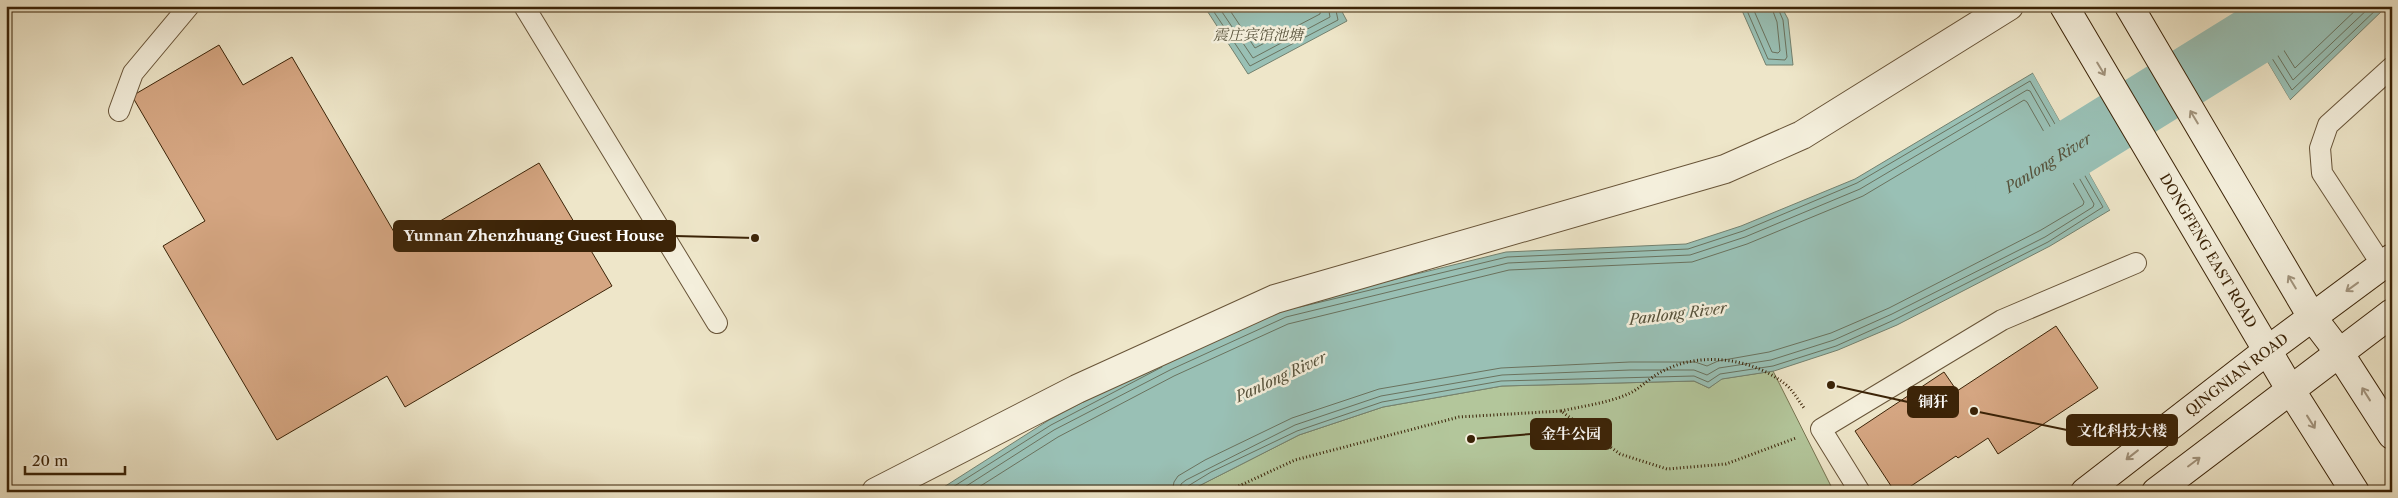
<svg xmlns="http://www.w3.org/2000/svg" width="2398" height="498" font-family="'Libre Caslon Text','Noto Serif SC',serif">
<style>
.green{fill:#b3c69b;stroke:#777451}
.water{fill:#99c0b5;stroke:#73816f}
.pier{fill:#eee6c9}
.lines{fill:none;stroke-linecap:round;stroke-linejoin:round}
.shore{stroke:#6a725e;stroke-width:1}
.river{stroke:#99c0b5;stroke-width:60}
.building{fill:#d5a682;stroke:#3b2307}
.service-casing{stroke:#685438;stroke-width:22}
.minor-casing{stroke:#685438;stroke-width:30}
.secondary-casing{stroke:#3b2307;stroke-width:30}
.path{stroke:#3b2307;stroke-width:3;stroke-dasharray:1 2.5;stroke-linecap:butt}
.service{stroke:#f4efdc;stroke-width:20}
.minor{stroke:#f4efdc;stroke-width:28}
.secondary{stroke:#f4efdc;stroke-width:28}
.oneway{stroke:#a1937c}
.labels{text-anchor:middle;stroke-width:5;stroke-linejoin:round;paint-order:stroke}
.street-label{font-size:14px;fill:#3b2307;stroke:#f4efdc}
.water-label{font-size:15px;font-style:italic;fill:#57523b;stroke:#f4efdc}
.leader{fill:none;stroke:#3b2307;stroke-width:2}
.callout-dot{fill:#3b2307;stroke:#f4efdc;stroke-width:2}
.callout{fill:#3b2307;stroke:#3b2307;stroke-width:2}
.callout-label{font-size:15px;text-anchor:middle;font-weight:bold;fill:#fff}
</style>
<rect width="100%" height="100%" fill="#eee6c9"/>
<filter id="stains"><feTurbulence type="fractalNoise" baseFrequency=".004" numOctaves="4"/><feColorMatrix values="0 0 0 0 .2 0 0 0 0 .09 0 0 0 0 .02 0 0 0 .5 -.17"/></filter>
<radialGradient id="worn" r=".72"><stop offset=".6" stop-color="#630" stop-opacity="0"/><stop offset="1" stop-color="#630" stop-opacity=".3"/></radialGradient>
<path class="green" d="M1773,371L1834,492H1187L1299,435L1383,407L1502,386L1694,381L1709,388L1721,379Z"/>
<g class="water">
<path d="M1204,6H1339L1347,21L1248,74Z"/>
<path d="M1740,6H1781L1788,19L1793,65H1766Z"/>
<path d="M2234,6H2387L2290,100Z"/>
<path d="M2033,73L2110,210L2050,246L1897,325L1838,350L1774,371L1722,379L1709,388L1694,381L1502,386L1383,407L1299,435L1187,492H936L1049,420L1165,359L1282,307L1506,252L1686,244L1741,226L1855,179Z"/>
</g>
<g class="pier">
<path d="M2231,6H2234L2290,100L2288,101Z"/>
<path d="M2035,72L2112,209L2110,210L2033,73Z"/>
</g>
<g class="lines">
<g class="shore">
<path d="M1210,6L1250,66L1338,20L1335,6"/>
<path d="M1218,6L1253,58L1330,17L1328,6"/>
<path d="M1227,6L1255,48L1320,14L1321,6"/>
<path d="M1745,6L1768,59L1785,60L1787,57L1783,20L1777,6"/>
<path d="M1752,6L1772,52L1778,53L1780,51L1777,22L1771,6"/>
<path d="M2239,6L2292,90L2380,6"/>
<path d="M2247,6L2293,80L2371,6"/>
<path d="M2256,6L2295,68L2360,6"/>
<path d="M945,492L1051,425L1162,367"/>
<path d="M957,492L1054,430L1170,370L1286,317L1508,263L1690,255L1745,237L1860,189L2027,90L2030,91L2094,204L2093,207L2045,237L1892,314L1834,340L1771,360L1719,368L1707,375L1694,370H1630L1502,375L1381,396L1295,425L1186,480L1181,484L1180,492"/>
<path d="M971,492L1058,437L1174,376L1288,324L1509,270L1692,262L1747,244L1863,196L2024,100L2027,102L2084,202L2083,205L2041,230L1889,308L1831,333L1769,352L1718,361L1707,366L1695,362H1630L1501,368L1379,389L1292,418L1205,460L1178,476L1174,482L1172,492"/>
<path d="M1186,492L1188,486L1211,472L1297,431L1382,402L1501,381L1694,376L1708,382L1720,374L1773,366L1836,346L1894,320L2048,242L2103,207L2030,81L1857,183L1743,231L1688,249L1507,257L1300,307"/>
</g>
<path class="river" id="s1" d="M2005,190L2258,33L2291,6"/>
</g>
<g class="building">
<path d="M219,45L243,85L292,57L401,244L539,163L612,286L405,407L387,376L277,440L163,246L205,221L132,96Z"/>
<path d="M2056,326L2098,388L1998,454L1988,438L1958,458L1956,456L1902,492H1895L1855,431L1944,372L1957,391Z"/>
</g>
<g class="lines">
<g class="service-casing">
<g id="service">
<path d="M524,6L717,323"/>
<path d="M119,111L133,73L189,6"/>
<path d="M2382,265L2322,173L2320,148L2328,125L2392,67"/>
<path d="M1860,492L1821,429L2002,320L2136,263"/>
</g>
</g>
<g class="minor-casing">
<path id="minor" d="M876,492L1077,389L1275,299L1725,169L1802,135L2009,6"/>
</g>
<g class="secondary-casing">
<g id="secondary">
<path id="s2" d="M2064,6L2290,389L2355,492"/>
<path d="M2129,6L2312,317L2338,351L2392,435"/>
<path id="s3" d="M2085,492L2268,350L2392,258"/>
<path d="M2156,492L2392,313"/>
</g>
</g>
<g class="path">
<path d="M1561,411C1583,406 1608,403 1628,394C1640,389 1650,377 1663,371C1701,351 1752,358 1785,384C1793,390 1798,400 1804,408"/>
<path d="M1226,492L1295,460L1459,417L1561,411L1620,454L1667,469L1726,464L1796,438"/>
</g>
<use href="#service" class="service"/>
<use href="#minor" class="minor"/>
<use href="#secondary" class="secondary"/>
</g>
<defs><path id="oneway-shaft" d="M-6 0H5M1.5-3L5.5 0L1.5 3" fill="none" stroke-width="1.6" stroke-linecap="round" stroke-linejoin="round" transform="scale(1.25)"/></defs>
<g class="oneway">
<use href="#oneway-shaft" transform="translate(2101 69) rotate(59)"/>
<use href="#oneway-shaft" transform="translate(2194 117) rotate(-121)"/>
<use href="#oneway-shaft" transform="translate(2292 282) rotate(-121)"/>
<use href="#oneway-shaft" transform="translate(2352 287) rotate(144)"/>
<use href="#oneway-shaft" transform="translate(2366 394) rotate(-122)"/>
<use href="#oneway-shaft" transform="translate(2311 422) rotate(58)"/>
<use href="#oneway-shaft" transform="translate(2132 455) rotate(142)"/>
<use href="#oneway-shaft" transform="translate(2194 462) rotate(-37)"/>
</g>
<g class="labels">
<g class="street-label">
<text dy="5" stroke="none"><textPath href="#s2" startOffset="284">DONGFENG EAST ROAD</textPath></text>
<text dy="5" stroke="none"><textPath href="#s3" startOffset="192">QINGNIAN ROAD</textPath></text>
</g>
<g class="water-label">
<text x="1258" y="40">震庄宾馆池塘</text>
<text dy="5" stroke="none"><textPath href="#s1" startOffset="51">Panlong River</textPath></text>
<text transform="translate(1678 314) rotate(-7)" y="5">Panlong River</text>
<text transform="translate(1281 377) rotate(-25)" y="5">Panlong River</text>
</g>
</g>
<path class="leader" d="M755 238L675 236M1831 385L1908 402M1974 411L2067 430M1471 439L1531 434"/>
<g class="callout-dot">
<circle cx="755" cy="238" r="5"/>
<circle cx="1831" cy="385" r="5"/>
<circle cx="1974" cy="411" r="5"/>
<circle cx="1471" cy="439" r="5"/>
</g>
<g class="callout">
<rect x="394" y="221" width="281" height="30" rx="5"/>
<rect x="1908" y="387" width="50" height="30" rx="5"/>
<rect x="2067" y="415" width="110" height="30" rx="5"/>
<rect x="1531" y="419" width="80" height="30" rx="5"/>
</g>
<g class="callout-label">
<text x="534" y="241">Yunnan Zhenzhuang Guest House</text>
<text x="1933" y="407">铜犴</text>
<text x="2122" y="436">文化科技大楼</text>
<text x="1571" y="439">金牛公园</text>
</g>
<rect width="2398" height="498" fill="none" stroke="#eee6c9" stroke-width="25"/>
<rect x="8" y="8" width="2383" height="483" fill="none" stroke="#3b2307" stroke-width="2.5"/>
<rect x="12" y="12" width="2373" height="473" fill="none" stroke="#3b2307"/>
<path d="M25 466v8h100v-8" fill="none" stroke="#3b2307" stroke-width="2.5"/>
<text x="32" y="466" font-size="15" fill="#3b2307" stroke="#f4efdc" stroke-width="4" paint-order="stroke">20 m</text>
<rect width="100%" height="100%" filter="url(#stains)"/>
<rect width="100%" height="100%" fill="url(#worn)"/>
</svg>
